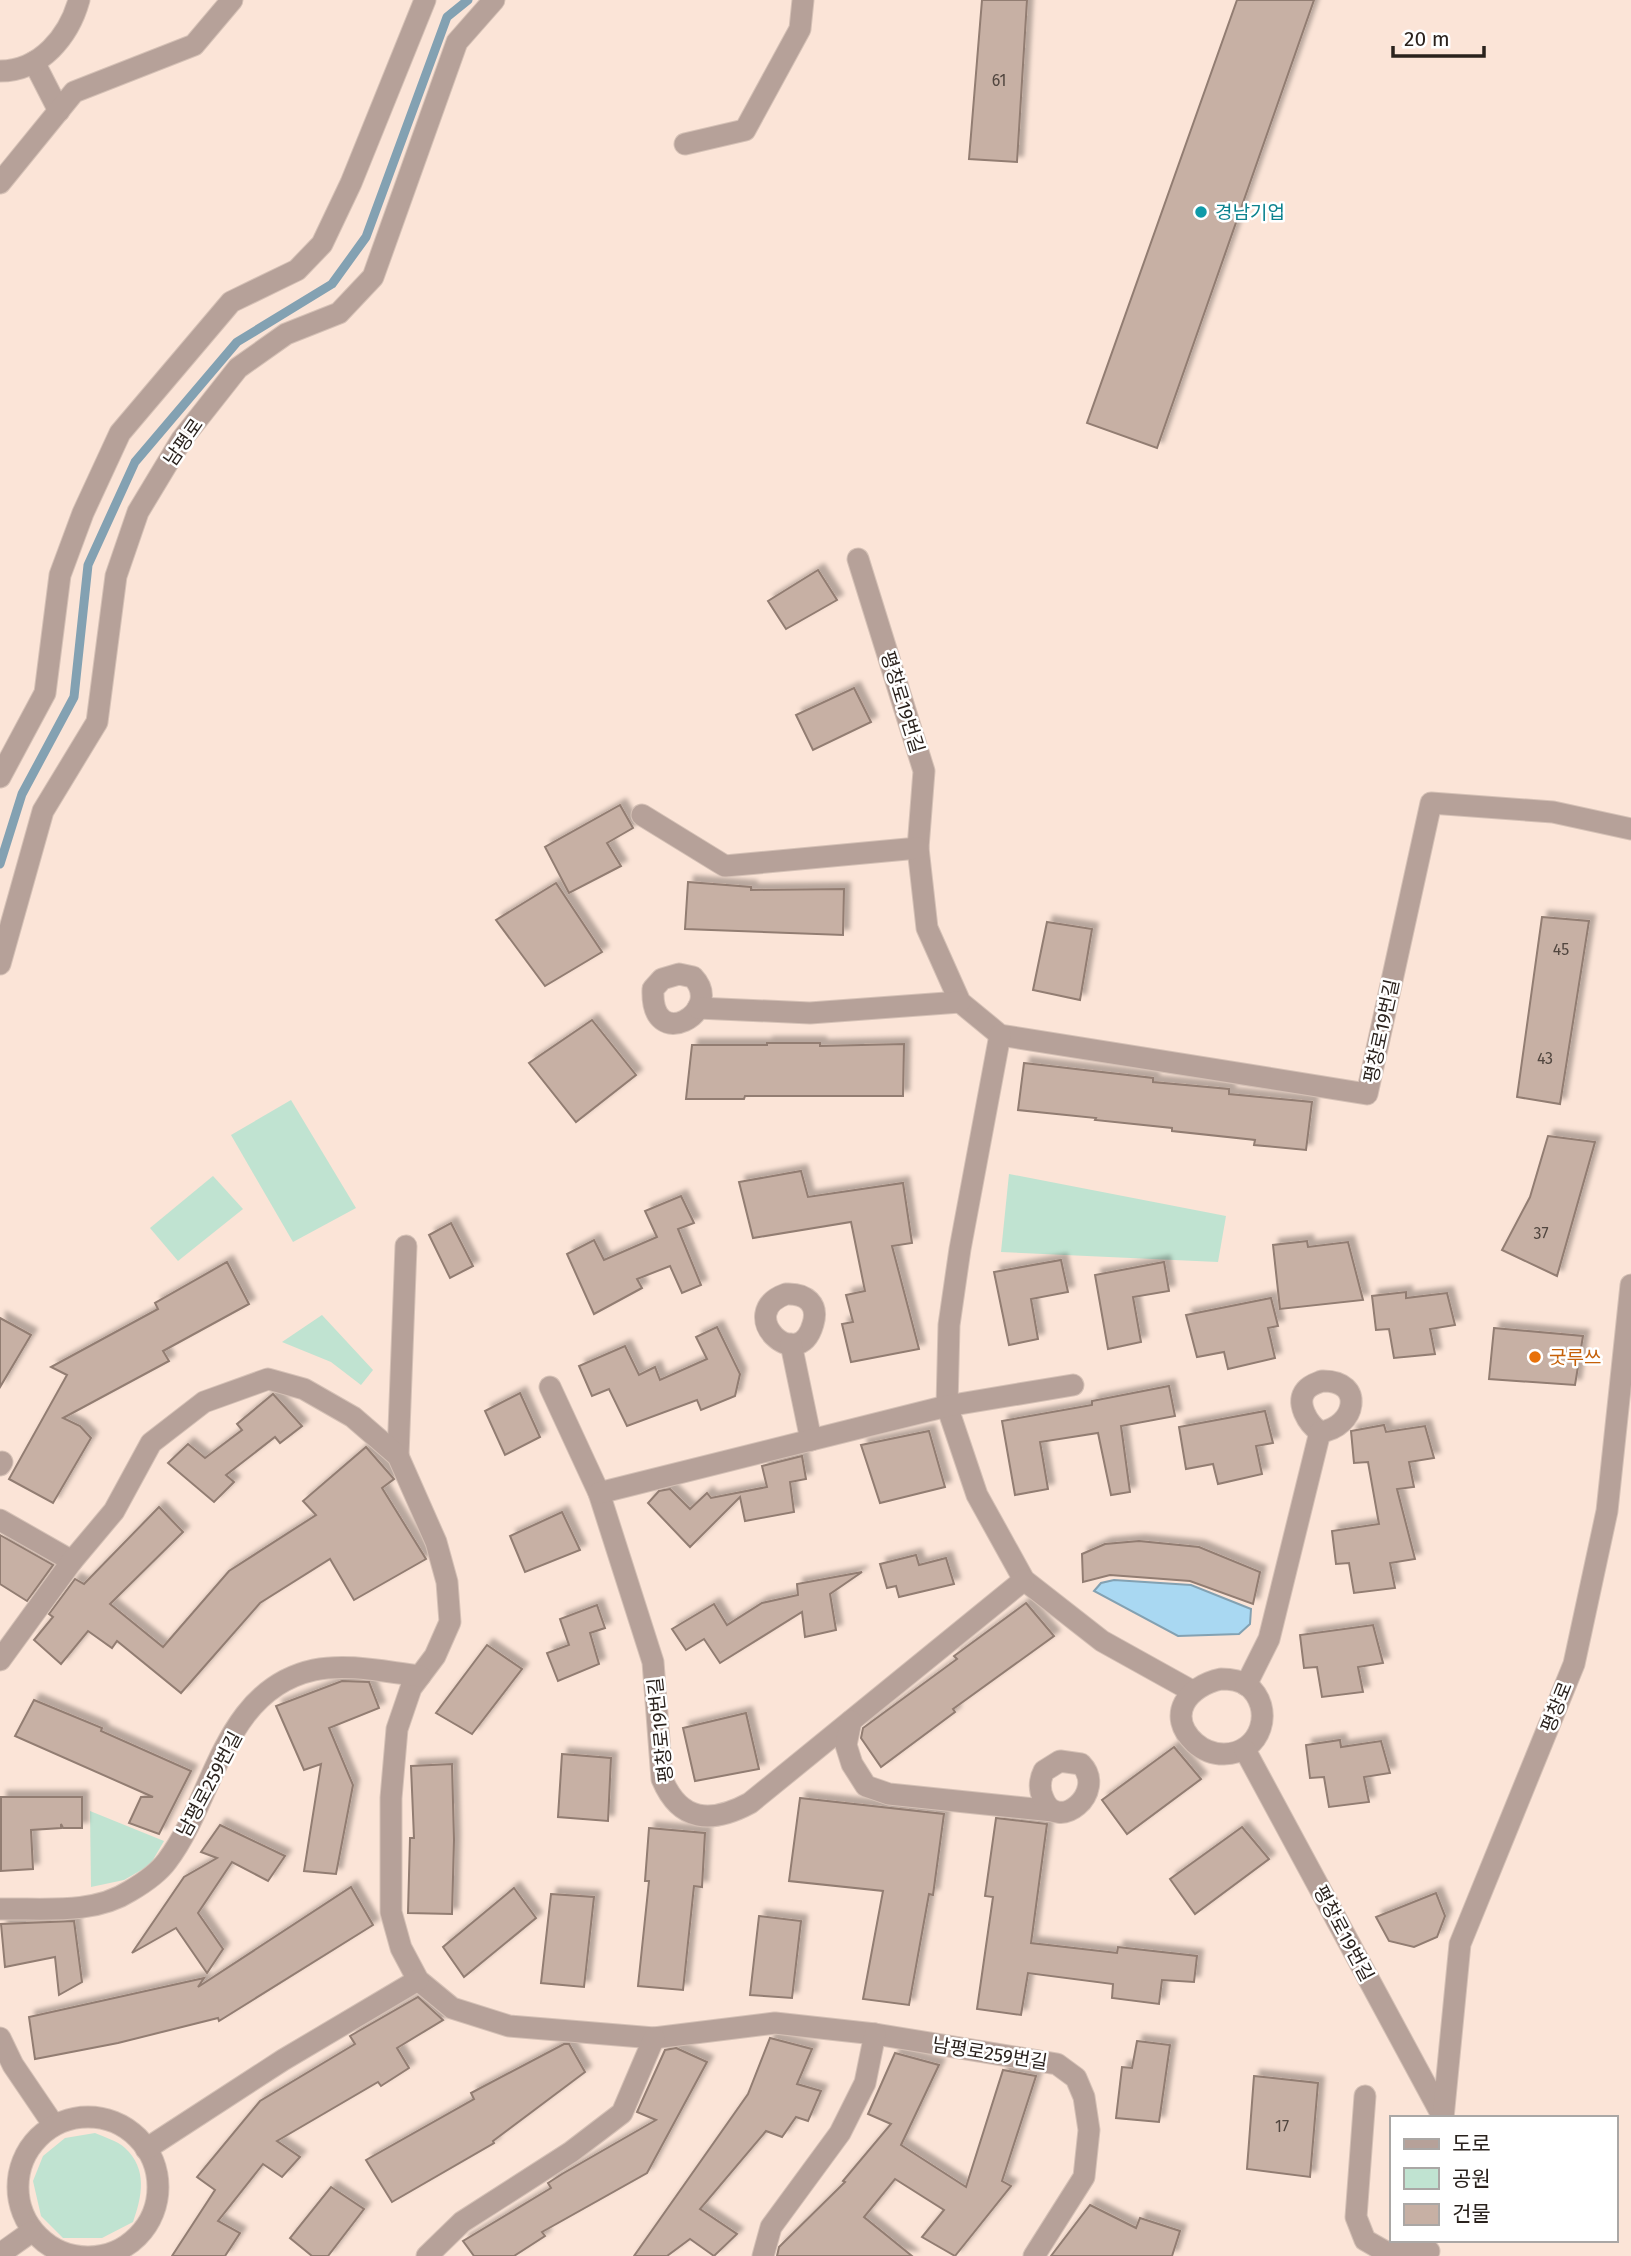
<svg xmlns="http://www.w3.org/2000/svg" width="1631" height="2256" font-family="'Fira Sans','Noto Sans KR',sans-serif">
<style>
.green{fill:#c0e3d1}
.water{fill:#a9d8f2;stroke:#83a1b2;stroke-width:2}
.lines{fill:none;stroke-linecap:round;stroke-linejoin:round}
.stream{stroke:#83a1b2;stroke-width:9}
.building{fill:#c7b0a4;stroke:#927d72;stroke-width:2;filter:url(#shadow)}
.minor-casing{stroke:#d5c1b6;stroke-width:23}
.minor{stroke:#b6a199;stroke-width:21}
.culture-dot{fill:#0f9aa8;stroke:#fff;stroke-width:2.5}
.food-dot{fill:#e8710a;stroke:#fff;stroke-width:2.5}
.labels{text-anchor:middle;stroke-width:5;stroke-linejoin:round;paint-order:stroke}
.number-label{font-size:16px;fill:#51463f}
.culture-label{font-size:19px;fill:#0d838f;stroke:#fff;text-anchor:start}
.street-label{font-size:19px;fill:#2a221d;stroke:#fff}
.food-label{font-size:19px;fill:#c56008;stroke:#fff;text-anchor:start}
</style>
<defs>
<filter id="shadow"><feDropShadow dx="6" dy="-6" stdDeviation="2" flood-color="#0004"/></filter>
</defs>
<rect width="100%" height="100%" fill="#fbe4d7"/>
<g class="green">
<path d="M291,1100L356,1208L293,1242L231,1135Z"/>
<path d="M1009,1174L1226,1216L1218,1262L1001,1252Z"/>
<path d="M213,1176L243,1209L178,1261L150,1228Z"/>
<path d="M322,1315L373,1370L361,1385L331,1362L282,1342Z"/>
<path d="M90,1811L164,1841L150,1865L124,1880L91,1887Z"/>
<path d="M95,2133C104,2137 118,2141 125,2148C148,2169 142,2197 133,2222L102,2238H63L41,2216L33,2181L43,2156L65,2138Z"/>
</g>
<path class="water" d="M1114,1580L1191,1585L1251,1609L1250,1624L1239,1634L1178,1636L1094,1591L1101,1583Z"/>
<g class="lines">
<path class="stream" d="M0,864L22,794L74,697L88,565L135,462L237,342L332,284L366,237L447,17L468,0"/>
</g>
<g class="building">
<path d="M982,0H1027L1017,162L969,159Z"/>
<path d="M1237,0H1314L1157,448L1087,423Z"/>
<path d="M818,570L837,600L786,629L768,601Z"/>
<path d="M854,688L871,722L813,750L796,715Z"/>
<path d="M620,805L633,828L607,843L621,866L569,893L545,847Z"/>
<path d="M688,882L751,887V890L844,889L843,935L685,929Z"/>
<path d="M556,883L602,952L545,986L496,920Z"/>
<path d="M1542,917L1589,921L1560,1104L1517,1097Z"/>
<path d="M1047,922L1092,929L1080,1000L1033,990Z"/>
<path d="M592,1020L636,1075L576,1122L529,1063Z"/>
<path d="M767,1043H820V1046L904,1044L903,1096H745L744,1099H686L692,1045H767Z"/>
<path d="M1024,1063L1153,1078V1082L1229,1089V1094L1312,1102L1306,1150L1254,1145L1255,1140L1172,1131V1128L1095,1120L1096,1118L1018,1110Z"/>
<path d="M1548,1136L1595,1142L1557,1276L1502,1250L1530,1197Z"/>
<path d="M801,1171L808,1197L903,1183L912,1243L892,1246L919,1349L851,1362L842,1324L853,1322L846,1295L865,1291L851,1222L753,1238L739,1182Z"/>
<path d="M681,1196L694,1223L678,1229L701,1285L682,1293L670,1266L637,1279L642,1288L594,1314L567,1254L594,1240L604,1260L657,1237L645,1211Z"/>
<path d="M451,1223L473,1266L450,1278L429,1235Z"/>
<path d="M1307,1241L1308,1247L1348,1242L1363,1300L1280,1309L1273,1245Z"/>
<path d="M1061,1260L1068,1292L1031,1299L1038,1339L1009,1345L994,1272Z"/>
<path d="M227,1262L249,1304L163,1351L169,1361L63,1418L80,1426L91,1438L53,1503L9,1479L67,1375L51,1367L158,1309L155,1303Z"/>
<path d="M1164,1262L1169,1291L1133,1297L1141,1342L1108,1349L1095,1275Z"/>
<path d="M1406,1292V1298L1447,1293L1455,1325L1430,1329L1435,1354L1394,1358L1389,1329L1376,1330L1372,1296Z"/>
<path d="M1271,1298L1278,1326L1268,1328L1275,1358L1228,1369L1224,1352L1197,1357L1186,1315Z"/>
<path d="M0,1318L31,1335L0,1387Z"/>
<path d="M717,1327L740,1374L735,1396L701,1410L697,1400L627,1426L609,1389L592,1396L579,1366L625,1346L639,1375L655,1367L660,1380L707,1359L696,1337Z"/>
<path d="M1494,1328L1583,1336L1575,1385L1489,1379Z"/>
<path d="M1169,1386L1175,1416L1121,1426L1130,1492L1111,1495L1098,1433L1040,1442L1048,1489L1015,1495L1002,1421L1092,1405V1401Z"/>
<path d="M520,1393L540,1437L505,1455L485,1411Z"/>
<path d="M273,1394L302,1426L280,1443L275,1437L226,1475L234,1482L214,1502L168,1463L188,1444L205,1458L242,1430L237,1424Z"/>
<path d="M1265,1411L1273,1443L1256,1446L1262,1474L1218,1484L1213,1464L1186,1469L1179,1427Z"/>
<path d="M1384,1425L1386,1432L1425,1426L1434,1458L1409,1462L1414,1487L1397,1489L1415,1559L1390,1563L1395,1588L1354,1593L1349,1563L1336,1564L1332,1531L1379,1524L1368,1462L1354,1463L1351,1431Z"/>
<path d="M929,1431L945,1487L880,1503L861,1445Z"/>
<path d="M366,1447L394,1479L382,1488L426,1559L354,1600L330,1559L260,1603L181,1693L117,1641L112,1648L88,1631L61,1664L34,1640L53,1617L49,1614L75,1579L84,1584L159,1507L183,1532L110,1604L163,1647L229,1571L316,1515L303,1501Z"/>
<path d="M802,1456L806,1479L790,1482L794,1512L745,1521L740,1497L690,1547L648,1503L659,1491L670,1489L690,1509L707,1493L711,1498L767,1487L762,1466Z"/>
<path d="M562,1512L580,1550L525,1572L510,1536Z"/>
<path d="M0,1535L53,1565L27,1601L0,1584Z"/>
<path d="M1139,1541L1199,1547L1260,1572L1253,1604L1190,1581L1110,1575L1083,1582L1082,1554L1105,1544Z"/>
<path d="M916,1555L919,1565L946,1558L954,1584L899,1597L896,1586L887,1588L880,1564Z"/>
<path d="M862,1572L830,1594L836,1630L805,1637L802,1612L720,1663L704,1639L686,1650L672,1629L714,1604L727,1625L762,1603L798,1595L797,1584Z"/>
<path d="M1026,1603L1054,1636L953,1709L955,1712L881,1767L861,1738L863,1728L957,1659L954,1656Z"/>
<path d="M597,1605L605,1628L590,1633L599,1664L558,1681L547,1653L569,1645L560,1619Z"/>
<path d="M1373,1625L1383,1663L1358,1667L1363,1692L1322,1697L1317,1667L1304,1668L1300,1635Z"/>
<path d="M487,1645L522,1669L472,1734L436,1713Z"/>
<path d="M342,1681L369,1682L379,1708L329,1728L353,1785L336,1874L304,1871L321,1764L304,1770L276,1706Z"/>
<path d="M34,1700L102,1728L101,1731L191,1771L159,1834L129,1823L141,1797H153L15,1736Z"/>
<path d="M746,1713L759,1769L695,1781L683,1728Z"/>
<path d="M1340,1740L1341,1747L1381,1741L1390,1773L1364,1777L1369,1802L1329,1807L1324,1777L1310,1778L1306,1745Z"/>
<path d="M1174,1747L1201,1779L1127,1834L1102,1800Z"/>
<path d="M562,1754L611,1758L608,1821L558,1817Z"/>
<path d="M452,1764L454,1840L452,1914L408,1913L410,1838H414L411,1766Z"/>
<path d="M1,1797H82V1828H63L61,1824V1828L31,1830L33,1869L1,1871Z"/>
<path d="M800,1798L944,1814L933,1895L929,1894L909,2005L863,1999L883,1891L789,1881Z"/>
<path d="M996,1818L1047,1824L1031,1943L1117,1953L1118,1947L1197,1956L1194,1982L1162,1980L1159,2004L1112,1998L1113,1984L1028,1973L1021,2015L977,2009L993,1897L985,1896Z"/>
<path d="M220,1825L285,1856L268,1881L232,1862L198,1913L223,1949L207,1973L176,1928L132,1953L184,1877L217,1858L201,1852Z"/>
<path d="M1242,1827L1269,1859L1195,1914L1170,1879Z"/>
<path d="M649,1828L705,1833L702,1887L694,1886L683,1990L638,1986L649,1881H645Z"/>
<path d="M351,1887L373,1925L219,2021L218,2018L118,2043L35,2059L29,2017L204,1978L198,1987Z"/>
<path d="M514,1888L536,1918L464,1977L443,1947Z"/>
<path d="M1436,1893L1445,1916L1437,1937L1414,1947L1389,1941L1376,1917Z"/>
<path d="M551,1894L594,1897L584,1987L541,1983Z"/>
<path d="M759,1916L801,1921L792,1998L750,1995Z"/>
<path d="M74,1921L82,1982L59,1995L55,1957L5,1967L1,1924Z"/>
<path d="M418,1997L443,2020L397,2048L409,2068L381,2086L378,2082L277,2141L300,2157L282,2177L263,2164L218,2221L240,2233L225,2256H172L215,2190L197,2177L260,2101L355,2044L350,2036Z"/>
<path d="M770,2038L812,2049L797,2084L821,2091L808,2121L796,2117L782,2137L766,2131L700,2209L737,2234L714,2256L690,2239L667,2256H634L748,2094Z"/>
<path d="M1137,2041L1170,2045L1159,2122L1116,2118L1122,2067L1132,2068Z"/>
<path d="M564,2044H569L585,2072L493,2141L494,2143L392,2202L366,2160L474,2099L471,2093Z"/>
<path d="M676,2048L707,2062L647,2173L542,2232L545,2236L514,2256H474L463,2241L551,2188L548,2183L562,2174L656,2120L637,2112L665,2050Z"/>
<path d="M895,2053L939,2065L901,2145L966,2187L1003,2070L1036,2076L1002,2181L1011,2186L955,2256L922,2237L944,2210L895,2179L864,2217L912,2256H777L779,2247L845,2182L843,2181L891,2124L868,2114Z"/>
<path d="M1254,2076L1318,2083L1310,2177L1247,2169Z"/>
<path d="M331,2187L364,2209L328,2256H312L290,2238Z"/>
<path d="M1090,2205L1136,2228L1140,2218L1180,2231L1172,2256H1051Z"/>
</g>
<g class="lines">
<g class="minor-casing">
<g id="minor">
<path d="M34,62L59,111"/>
<path d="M0,71C41,71 69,36 79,0"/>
<path d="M685,144L745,130L800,29L803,0"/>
<path d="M0,183L74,92L194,45L232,0"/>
<path d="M858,559L924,771L918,848L927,928L960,1002L1000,1035L1367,1094L1431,803L1553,812L1631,829"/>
<path d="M0,777L45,693L60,575L83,513L120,433L231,302L297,270L322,244L351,183L425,0"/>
<path d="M642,815L725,866L918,848"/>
<path d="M0,964L43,811L97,722L116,576L138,512L182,439L238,368L286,334L339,313L373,277L457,42L494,0"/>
<path d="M679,974L693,977C726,1012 650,1055 653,989L662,979Z"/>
<path d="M698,1008L810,1013L960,1002"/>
<path d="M1000,1035L960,1249L949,1325L947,1406L977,1495L1024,1580L1102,1641L1192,1691"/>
<path d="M786,1294C806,1293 819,1304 813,1324C798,1377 733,1313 786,1294Z"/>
<path d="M791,1344L811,1440"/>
<path d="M1322,1381C1366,1380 1356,1428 1320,1432C1308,1424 1295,1403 1306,1390C1310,1385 1317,1383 1322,1381Z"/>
<path d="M550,1387L599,1493L653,1662L662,1779C680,1822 711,1824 750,1803L1024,1580"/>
<path d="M398,1456L406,1246"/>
<path d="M0,1465L2,1462"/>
<path d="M599,1493L947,1406L1073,1385"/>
<path d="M0,1520L72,1561"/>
<path d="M0,1660L72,1561L114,1511L151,1443L204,1402L268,1379L304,1389L353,1417L398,1456L436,1542L447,1582L450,1622L435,1656L411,1688L397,1729L391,1798V1912L401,1948L418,1980L452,2008L509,2026L654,2038L775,2023L875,2034L1057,2064L1076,2078L1084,2097L1089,2130L1084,2177L1034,2256"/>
<path d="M1221,1679C1230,1679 1239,1680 1247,1685C1276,1708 1261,1754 1224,1754C1213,1754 1203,1750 1195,1743C1165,1715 1188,1686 1221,1679Z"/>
<path d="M1246,1685L1269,1639L1320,1432"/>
<path d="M851,1721L846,1745L852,1764L866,1786L889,1794L1053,1811"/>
<path d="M1245,1750L1443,2117"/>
<path d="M1060,1761L1081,1764C1108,1792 1057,1835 1043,1798C1039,1789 1040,1779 1044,1771Z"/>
<path d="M0,1909C42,1908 93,1915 130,1891C142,1884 159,1872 167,1861C215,1798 222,1690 314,1670C348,1663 385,1672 420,1676"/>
<path d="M0,2038L13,2065L53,2124"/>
<path d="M1365,2096L1356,2217L1365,2240L1386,2252L1429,2251"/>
<circle cx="88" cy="2187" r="70"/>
<path d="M1443,2118L1460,1944L1574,1664L1607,1511L1631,1285"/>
<path d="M146,2149L283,2060L418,1980"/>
<path d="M0,2254L31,2232"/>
<path d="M427,2256L462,2222L571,2152L622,2113L654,2038"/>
<path d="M763,2256L771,2227L840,2133L865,2083L875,2034"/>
</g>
</g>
<use href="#minor" class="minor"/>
</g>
<circle class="culture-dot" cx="1201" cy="212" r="7"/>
<circle class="food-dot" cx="1535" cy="1357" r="7"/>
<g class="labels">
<g class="number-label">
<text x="999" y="86">61</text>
<text x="1561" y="955">45</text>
<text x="1545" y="1064">43</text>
<text x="1541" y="1239">37</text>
<text x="1282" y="2132">17</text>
</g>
<g class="culture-label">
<text x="1215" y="219">경남기업</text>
</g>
<g class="street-label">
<text transform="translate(183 442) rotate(-55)" y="7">남평로</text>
<text transform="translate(903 702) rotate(73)" y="7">평창로19번길</text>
<text transform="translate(1381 1031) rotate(-78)" y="7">평창로19번길</text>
<text transform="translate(1556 1707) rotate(-68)" y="7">평창로</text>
<text transform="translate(660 1730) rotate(-96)" y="7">평창로19번길</text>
<text transform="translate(209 1784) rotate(-62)" y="7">남평로259번길</text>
<text transform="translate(1344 1933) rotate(62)" y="7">평창로19번길</text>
<text transform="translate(990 2053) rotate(9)" y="7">남평로259번길</text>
</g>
<g class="food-label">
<text x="1549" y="1364">굿루쓰</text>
</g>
</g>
<rect x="1390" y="2116" width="228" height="126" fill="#ffffff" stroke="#aaa7a5" stroke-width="2"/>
<rect x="1404" y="2139" width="35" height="10" fill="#b6a199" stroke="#aaa7a5" stroke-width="2"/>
<text x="1452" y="2151" font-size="21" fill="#2a221d">도로</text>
<rect x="1404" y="2168" width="35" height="21" fill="#c0e3d1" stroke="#aaa7a5" stroke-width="2"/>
<text x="1452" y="2186" font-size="21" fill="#2a221d">공원</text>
<rect x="1404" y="2204" width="35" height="21" fill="#c7b0a4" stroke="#aaa7a5" stroke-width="2"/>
<text x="1452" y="2221" font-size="21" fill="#2a221d">건물</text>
<path d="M1393 46v10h91v-10" fill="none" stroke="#2a221d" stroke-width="3.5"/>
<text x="1404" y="46" font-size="21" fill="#2a221d" stroke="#ffffff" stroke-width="5" paint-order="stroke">20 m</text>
</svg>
